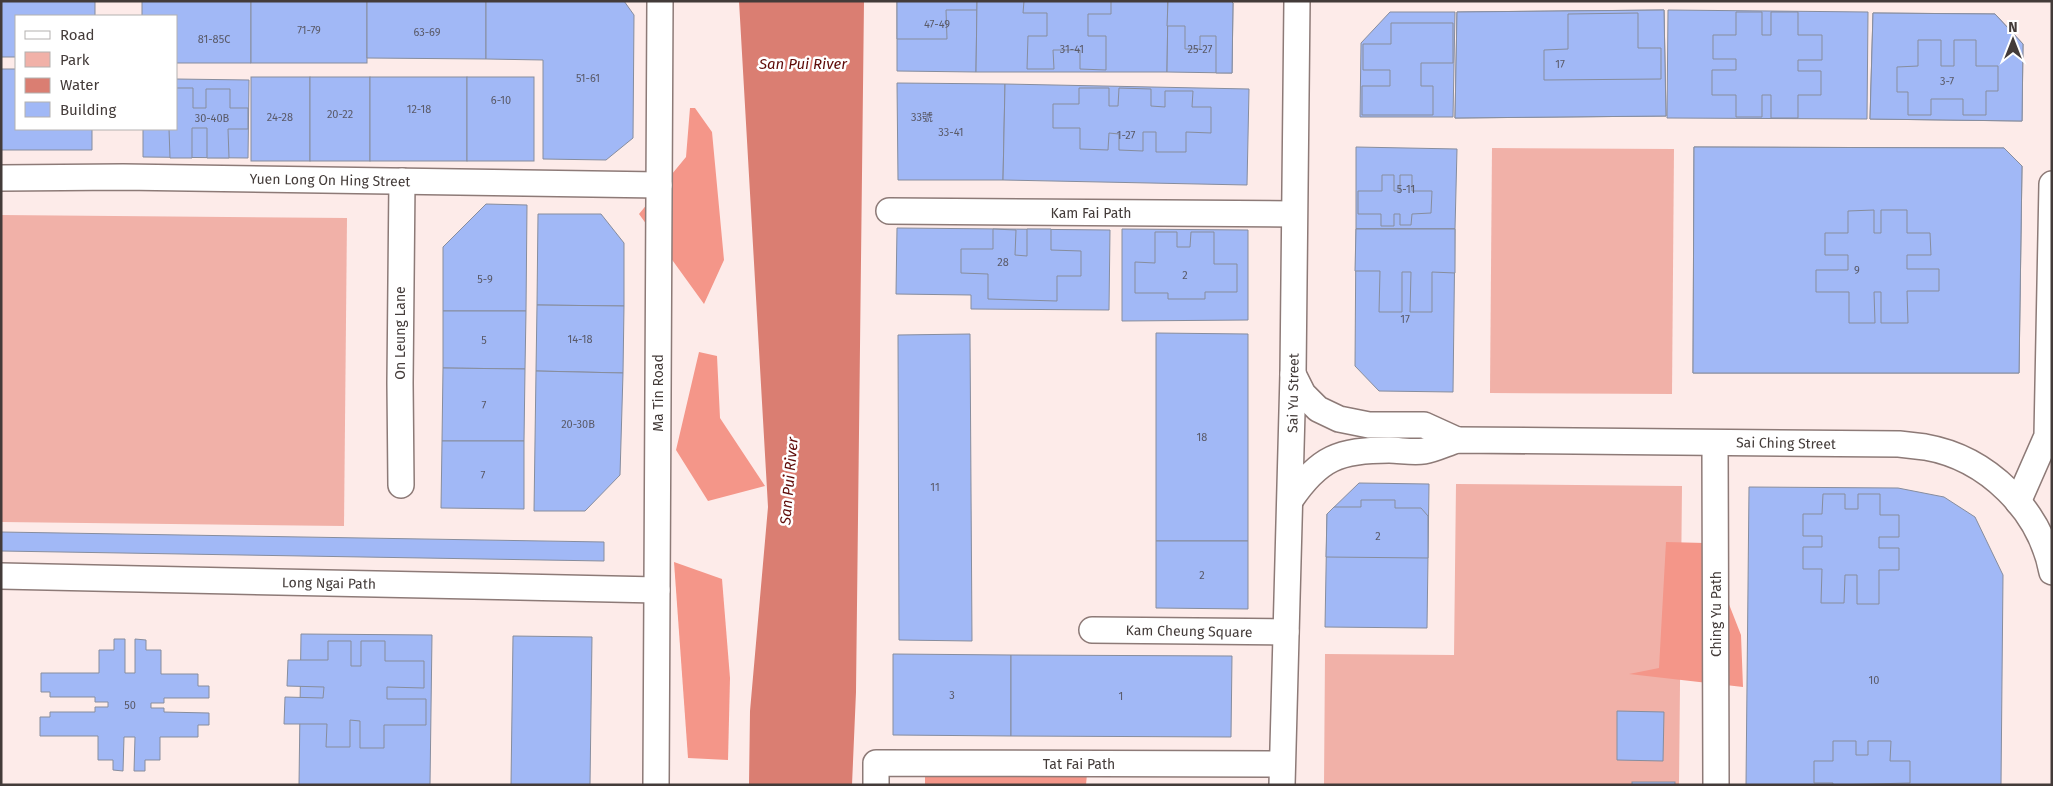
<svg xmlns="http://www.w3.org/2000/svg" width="2053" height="786" font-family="'Fira Sans','Noto Sans TC',sans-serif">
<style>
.green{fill:#f1b1a8}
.forest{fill:#f49689}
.water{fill:#da7e72}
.building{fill:#a1b8f6;stroke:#878d9d}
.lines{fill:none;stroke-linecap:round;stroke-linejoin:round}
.street-casing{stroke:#8d7a77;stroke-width:28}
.street{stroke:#fff;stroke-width:25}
.labels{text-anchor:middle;stroke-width:5;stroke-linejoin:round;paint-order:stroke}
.number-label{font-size:11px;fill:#5a5a68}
.street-label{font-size:14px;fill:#433b39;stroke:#fff}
.water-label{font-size:15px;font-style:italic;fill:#5f0b08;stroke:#fff}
</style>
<rect width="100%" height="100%" fill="#fdebe9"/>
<g class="green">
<path d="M1492,148L1674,149L1672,394L1490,393Z"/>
<path d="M1,215L347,218L344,526L1,522Z"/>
<path d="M1456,484L1682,486L1679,785H1324L1325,654L1454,655Z"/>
</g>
<g class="forest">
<path d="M690,108H695L712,132L724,260L704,304L639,214L686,157Z"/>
<path d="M699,352L717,356L720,418L765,486L708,501L676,450Z"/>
<path d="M1666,542L1705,543L1741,635L1743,687L1629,674L1659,668Z"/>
<path d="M674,562L722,579L730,678L728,760L688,758Z"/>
<path d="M925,752H1089L1086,785H925Z"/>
</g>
<path class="water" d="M739,1H864L856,692L852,785H749L750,711L768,507Z"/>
<g class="building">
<path d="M1,1H9V14H18V1H46V14H64V16H16V47H1Z"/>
<path d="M1,1H95V16H16V57H1Z"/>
<path d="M142,1H251V63H176V16H142Z"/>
<rect x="251" y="1" width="116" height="62"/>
<path d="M367,1H486V59L367,58Z"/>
<path d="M486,1H624L634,15L633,138L606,160L543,159V60L486,59Z"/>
<path d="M897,1H977L976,72L897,71Z"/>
<path d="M897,1H977V10H946L947,39H897Z"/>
<path d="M977,1H1168L1167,72H976Z"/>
<path d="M1024,1H1111V14H1088V36H1106V70L1080,69V50H1053L1054,69H1027L1028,36H1047V13H1023Z"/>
<path d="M1168,1H1231L1233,3L1232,73L1167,72Z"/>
<path d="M1168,1H1231L1233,3L1232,73H1216V36H1200V49H1185V26H1167Z"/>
<path d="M1664,10L1666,116L1455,118L1457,12Z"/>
<path d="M1664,10L1666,116L1455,118L1457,12Z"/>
<path d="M1668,10L1868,12L1867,119L1667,118Z"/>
<path d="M1390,12H1455L1453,117H1360L1361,43Z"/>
<path d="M1736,12H1762V35H1771V12H1798V35H1822V60H1798V71H1821V95H1798V118H1771V95H1762V117H1736V95H1712V70H1736V59H1713V35H1736Z"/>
<path d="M1638,13V48H1661V79L1544,80V50L1568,49V14Z"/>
<path d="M1873,13L1995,14L2023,44L2022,121L1870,119Z"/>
<path d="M1873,13L1995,14L2023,44L2022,121L1870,119Z"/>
<path d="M1391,23H1453V63H1421V86H1433V115H1362V86H1390V70H1363V44H1391Z"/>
<path d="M1918,40H1941V66H1954V40H1976V66H1998V91H1986V115H1963V99H1931V115H1908V92H1897V67L1918,66Z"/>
<path d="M1,69H16V129H92V150H1Z"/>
<rect x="251" y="77" width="59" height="84"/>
<rect x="310" y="77" width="60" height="84"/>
<rect x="370" y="77" width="97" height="84"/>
<rect x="467" y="77" width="67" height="84"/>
<path d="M176,79L249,80L248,158L143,157V129H176Z"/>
<path d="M897,83L1005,84L1003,180H898Z"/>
<path d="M1005,84L1249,89L1247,185L1003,180Z"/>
<path d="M176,88H193V108H206V89H230V108H248V129H228L229,158H207V128H192V158H170L169,129H176Z"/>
<path d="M1079,88H1109V106H1118L1119,88L1151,89V106L1165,107V91H1193L1192,107H1211V133L1186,132V152H1156V132H1143V151L1119,150V134L1109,133L1108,150L1080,149V128H1053V104H1079Z"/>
<path d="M1356,147L1457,149L1455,229H1356Z"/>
<path d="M1694,147L2004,148L2022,166L2019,373H1693Z"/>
<path d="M1694,147L2004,148L2022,166L2019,373H1693Z"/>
<path d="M1382,175H1394V191H1400V175H1412V191H1432L1431,213L1412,214L1411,225H1400V214H1394V226H1381V214H1358V191H1382Z"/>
<path d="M486,204L527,205L526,311H443V247Z"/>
<path d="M1874,210V233H1881V210H1907V233H1930L1931,255H1907V269H1939V291H1907L1908,323H1881V292H1874L1875,323H1849V292H1816V270H1848V255H1825V233H1848V211Z"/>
<path d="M538,214H601L624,243V306L537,305Z"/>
<path d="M897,228L1110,230L1109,310L971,309V295L896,294Z"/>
<path d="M993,229L1016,230L1015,255L1027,256V229H1051V250L1081,251V276H1057V301L988,299V274L961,273V249H993Z"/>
<path d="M1122,229L1248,230V320L1122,321Z"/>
<path d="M1356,229H1455L1453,392L1379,391L1355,366Z"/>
<path d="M1356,229H1455V273L1432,272V312H1410L1411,272H1402V312H1379L1380,271H1355Z"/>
<path d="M1155,232H1177V247H1190L1191,232H1214V264H1237V292H1205V299H1168V293H1135V262L1155,263Z"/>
<path d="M537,305L624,306L623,373L536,371Z"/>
<path d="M443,311H526L525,369L443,368Z"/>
<path d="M1156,333L1248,334V541H1156Z"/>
<path d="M970,334L972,641L899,640L898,335Z"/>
<path d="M443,368L525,369L524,441H442Z"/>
<path d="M536,371L623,373L620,475L585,511H534Z"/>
<path d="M442,441H524V509L441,508Z"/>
<path d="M1359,483L1429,484L1427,628L1325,627L1327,514Z"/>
<path d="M1749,487L1898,488L1944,497L1975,517L2003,575L2001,785H1746Z"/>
<path d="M1823,494H1845V509H1858V494H1880V515H1899V537H1879V548H1899V570H1879V604H1857V575H1845L1844,603H1821L1822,569H1803V547H1822V536H1803V514H1822Z"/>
<path d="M1361,500H1395V508H1421L1428,516V558L1326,557L1327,514L1334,507H1361Z"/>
<path d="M1,532L604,542V561L1,551Z"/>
<path d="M1156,541H1248V609L1156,608Z"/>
<path d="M301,634L432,635L430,785H299Z"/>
<path d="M513,636L592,637L590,785H511Z"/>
<path d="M114,639H125V673H135V639L146,640V650H161V674H198V686H209V698H164V703H151V708H164V712L209,713V725H198V737H160V760H145V771H134L135,737H124L123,771L113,770V760H98V736H40V717H50V712H95V707H108V702H95V697H50V692H41V673H99V650H114Z"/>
<path d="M328,641H351V666H361V641H385V661H424V688L387,687V699H426V725H384V748H360V721L350,720V747H326L327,724H284L285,697L323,698L324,687L287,686L288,660H328Z"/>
<path d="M893,654L1011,655V736L893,735Z"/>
<path d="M1011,655L1232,656L1231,737L1011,736Z"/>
<path d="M1617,711L1664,712L1663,761L1617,760Z"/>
<path d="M1833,741H1856V755H1868V741H1891L1890,761H1910V783L1833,785V783H1814V761H1833Z"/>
<rect x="1632" y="782" width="43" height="3"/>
</g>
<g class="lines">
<g class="street-casing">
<g id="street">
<path d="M1,178L123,177L659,185"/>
<path d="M889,211L1294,214"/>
<path d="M1293,374L1303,394L1318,409L1339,419L1369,425H1424L1457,440"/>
<path d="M1715,443L1716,785"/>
<path d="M401,485L400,383L402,181"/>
<path d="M1291,499C1319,458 1339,450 1389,450C1400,450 1413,453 1424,451C1435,449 1447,443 1457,440L1899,444C1907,445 1917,446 1925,447C1988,458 2040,510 2052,572"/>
<path d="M2018,502L2047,436L2052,184"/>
<path d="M1,576L657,590"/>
<path d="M1092,630L1286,632"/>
<path d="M656,785L660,1"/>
<path d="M876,785V763L1282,764"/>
<path d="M1282,785L1293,374L1297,1"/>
</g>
</g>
<use href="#street" class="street"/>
</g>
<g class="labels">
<g class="number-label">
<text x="937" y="28">47-49</text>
<text x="309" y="34">71-79</text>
<text x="427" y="36">63-69</text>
<text x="214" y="43">81-85C</text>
<text x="1072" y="53">31-41</text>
<text x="1200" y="53">25-27</text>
<text x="1560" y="68">17</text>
<text x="588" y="82">51-61</text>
<text x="1947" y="85">3-7</text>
<text x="501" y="104">6-10</text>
<text x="419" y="113">12-18</text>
<text x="340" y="118">20-22</text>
<text x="280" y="121">24-28</text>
<text x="922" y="121">33號</text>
<text x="212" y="122">30-40B</text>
<text x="951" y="136">33-41</text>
<text x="1126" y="139">1-27</text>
<text x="1406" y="193">5-11</text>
<text x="1003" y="266">28</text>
<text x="1857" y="274">9</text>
<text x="1185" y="279">2</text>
<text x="485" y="283">5-9</text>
<text x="1405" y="323">17</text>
<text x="580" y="343">14-18</text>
<text x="484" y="344">5</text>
<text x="484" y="409">7</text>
<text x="578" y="428">20-30B</text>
<text x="1202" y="441">18</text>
<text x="483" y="479">7</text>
<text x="935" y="491">11</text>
<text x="1378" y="540">2</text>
<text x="1202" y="579">2</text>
<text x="1874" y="684">10</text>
<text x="952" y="699">3</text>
<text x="1121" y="700">1</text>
<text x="130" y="709">50</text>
</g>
<g class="street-label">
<text transform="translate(330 180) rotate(1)" y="5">Yuen Long On Hing Street</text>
<text x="1091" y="218">Kam Fai Path</text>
<text transform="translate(400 333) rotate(-90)" y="5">On Leung Lane</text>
<text transform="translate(658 393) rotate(-90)" y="5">Ma Tin Road</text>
<text transform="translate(1293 393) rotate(-89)" y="5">Sai Yu Street</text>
<text transform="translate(1786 443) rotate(1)" y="5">Sai Ching Street</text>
<text transform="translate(329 583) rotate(1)" y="5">Long Ngai Path</text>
<text transform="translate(1716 614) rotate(-90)" y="5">Ching Yu Path</text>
<text transform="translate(1189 631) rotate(1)" y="5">Kam Cheung Square</text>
<text x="1079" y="769">Tat Fai Path</text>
</g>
<g class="water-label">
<text x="803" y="69">San Pui River</text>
<text transform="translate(789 481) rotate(-85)" y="5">San Pui River</text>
</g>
</g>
<rect width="2053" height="786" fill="none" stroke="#433b39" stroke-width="5"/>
<rect x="15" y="15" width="162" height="115" fill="#ffffff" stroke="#b4b1b0"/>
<rect x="25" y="31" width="25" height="8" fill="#ffffff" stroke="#b4b1b0"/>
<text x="60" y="40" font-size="15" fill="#433b39">Road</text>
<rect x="25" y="52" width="25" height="15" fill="#f1b1a8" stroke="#b4b1b0"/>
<text x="60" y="65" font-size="15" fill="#433b39">Park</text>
<rect x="25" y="78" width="25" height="15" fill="#da7e72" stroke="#b4b1b0"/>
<text x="60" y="90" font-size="15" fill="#433b39">Water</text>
<rect x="25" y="102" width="25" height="15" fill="#a1b8f6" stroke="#b4b1b0"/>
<text x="60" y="115" font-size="15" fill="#433b39">Building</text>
<g transform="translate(2013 40)" stroke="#ffffff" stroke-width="4" paint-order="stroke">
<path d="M0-4L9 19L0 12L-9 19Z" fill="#433b39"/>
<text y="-8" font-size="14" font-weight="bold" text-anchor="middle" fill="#433b39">N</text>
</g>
</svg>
